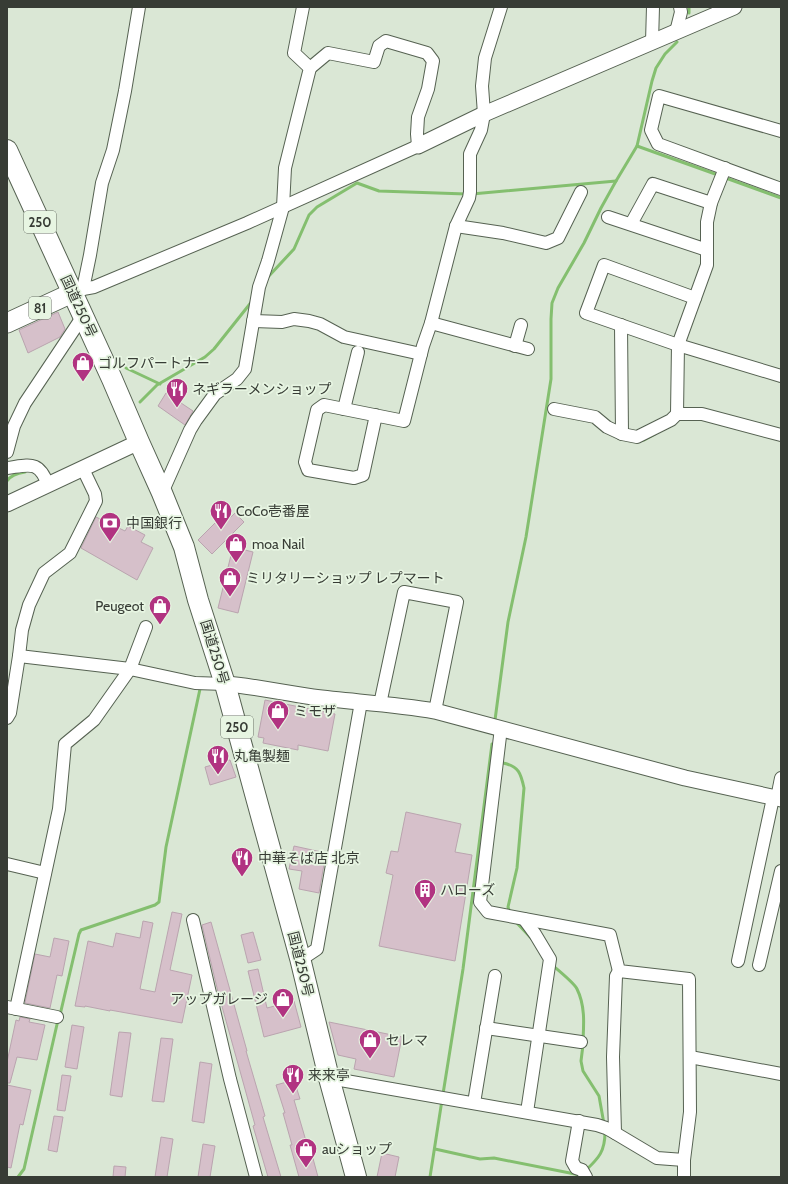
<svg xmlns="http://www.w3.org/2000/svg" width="788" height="1184" font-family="Cabin,'Noto Sans JP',sans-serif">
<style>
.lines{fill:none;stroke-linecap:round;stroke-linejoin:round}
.stream{stroke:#84bf6f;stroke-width:3}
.building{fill:#d6c0ca;stroke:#baa4af}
.minor-casing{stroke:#566252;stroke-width:14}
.tertiary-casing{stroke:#566252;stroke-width:17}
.primary-casing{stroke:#566252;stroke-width:21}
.trunk-casing{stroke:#566252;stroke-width:22}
.minor{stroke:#fff;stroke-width:12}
.tertiary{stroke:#fff;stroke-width:15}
.primary{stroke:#fff;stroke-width:19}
.trunk{stroke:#fff;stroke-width:20}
.labels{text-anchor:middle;stroke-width:3.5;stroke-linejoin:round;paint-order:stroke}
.shield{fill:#e7f5e2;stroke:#6c7469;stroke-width:1}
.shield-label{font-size:13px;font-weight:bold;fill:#373c35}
.street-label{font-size:14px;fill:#373c35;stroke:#e7f5e2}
.poi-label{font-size:14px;fill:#373c35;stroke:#e7f5e2;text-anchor:start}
</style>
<rect width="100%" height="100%" fill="#dae7d5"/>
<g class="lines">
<g class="stream">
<path d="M689,7V13"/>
<path d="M637,146L718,175"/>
<path d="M723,177L781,198"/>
<path d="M472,194L616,181"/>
<path d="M268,277L294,249L309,215L317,207L357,183L379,191L466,194"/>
<path d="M126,368L160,384"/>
<path d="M140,402L157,385L205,357L214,349L253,300"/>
<path d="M644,440L655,434"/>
<path d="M7,481C11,475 18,473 25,472"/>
<path d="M495,720L508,622L526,537L551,379V319L552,303L558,288L584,243L601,208L616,181L637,146L652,81L656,68L665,54L677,42"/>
<path d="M503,763C519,766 521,774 524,788L517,868L508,907L510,913"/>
<path d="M515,921L532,939"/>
<path d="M552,965C558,970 574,983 577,989C585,1005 584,1023 583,1040"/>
<path d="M60,1015L79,934L81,930L155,905L159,902L166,847L200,689"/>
<path d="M583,1045L581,1061L583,1071L599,1096L604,1124"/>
<path d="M443,1094L463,969L492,744"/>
<path d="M435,1149L480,1159L494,1158L580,1175"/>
<path d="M586,1170C599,1158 605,1151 605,1132"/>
<path d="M18,1177L24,1169L58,1020"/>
<path d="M430,1177L442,1100"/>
</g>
</g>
<g class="building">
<path d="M58,312L65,329L60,337L28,353L19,330Z"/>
<path d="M166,393L193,411L185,425L158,406Z"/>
<path d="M235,513L244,522L212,554L198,540L221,517L226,522Z"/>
<path d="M96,517L125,531L128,526L145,535L141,542L153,548L137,580L81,548Z"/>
<path d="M233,547L253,552L238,613L218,608Z"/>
<path d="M265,700L335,714L328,751L298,745V750L263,743L264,738L258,737Z"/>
<path d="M230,760L236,777L210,785L205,767Z"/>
<path d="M406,812L461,824L455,852L472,855L455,961L379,946L393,875L386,873L391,851L398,852Z"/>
<path d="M294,846L326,853L319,893L299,889L302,871L289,869Z"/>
<path d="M172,912L182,914L170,970L192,975L182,1023L110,1010V1011L85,1006V1007L75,1006L88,941L113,947L116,933L140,938L143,921L153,923L140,989L155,992Z"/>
<path d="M211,922L247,1051H246L265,1116L263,1117L281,1177H268L253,1126L255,1125L218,992L202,925Z"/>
<path d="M253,932L261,960L248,963L241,935Z"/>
<path d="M54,938L69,941L62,976L57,975L50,1008L25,1003L35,954L50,957Z"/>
<path d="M258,969L267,1008L294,1001L301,1027L264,1037L248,971Z"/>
<path d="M20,1017L30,1019L29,1022L45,1025L37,1060L17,1057L10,1083H7V1062L16,1020L19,1021Z"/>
<path d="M329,1022L402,1037L394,1077L354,1069L356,1059L338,1055Z"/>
<path d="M72,1025L84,1027L77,1069L65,1067Z"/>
<path d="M119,1032L131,1033L122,1097L110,1095Z"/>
<path d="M161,1038L173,1039L164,1102L152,1101Z"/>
<path d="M200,1062L212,1064L204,1123L192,1121Z"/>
<path d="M62,1075L71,1076L65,1111L57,1110Z"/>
<path d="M294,1080L300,1099L294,1100L306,1141L308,1140L318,1177H299L290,1145H292L283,1113H285L276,1085Z"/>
<path d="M7,1085L31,1090L23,1125L20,1124L11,1168L7,1167Z"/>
<path d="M54,1116L63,1117L57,1152L48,1150Z"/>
<path d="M161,1137L173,1139L167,1177H155Z"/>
<path d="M203,1144L215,1146L210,1177H198Z"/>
<path d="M382,1153L399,1157L395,1177H377Z"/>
<path d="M114,1166L126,1167L125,1177H113Z"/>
</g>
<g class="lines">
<g class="minor-casing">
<g id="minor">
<path d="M676,32L681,12L680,7"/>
<path d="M652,42L653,7"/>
<path d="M781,131L659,96L651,130L658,144L781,189"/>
<path d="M608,217L707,250"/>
<path d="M631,224L653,184L711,203"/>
<path d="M456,226L503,233L546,243L558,238L581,192"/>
<path d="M83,289L90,255L102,183L113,150L125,91L139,7"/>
<path d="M72,293L83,289L94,287L247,223L418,146L417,134L418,117L428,89L433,61L427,53L386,41L379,46L374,62L328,53L310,68"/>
<path d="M695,298L604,265L586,313L678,345L781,376"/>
<path d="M253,321L282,322L294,319L309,321L320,324L344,337L421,354"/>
<path d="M431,323L528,349"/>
<path d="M621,325L622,434L637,437L671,420L677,414H702L781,435"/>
<path d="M515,346L521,325"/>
<path d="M344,409L358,352"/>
<path d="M554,409L595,417L607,427L622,434"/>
<path d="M677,414L678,345L707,265V222L711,203L725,168"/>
<path d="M376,415L363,475L354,478L308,470L305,462L317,410L324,405L404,421L423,346L431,323L456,226L469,198L470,192V154L481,130L484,114L482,86L485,58L501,7"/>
<path d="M7,452L14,426L25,403L83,316"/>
<path d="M7,468C30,465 39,460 48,485"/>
<path d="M162,493L190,430L196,420L215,394L237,379L245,369L259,287L268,261L283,207L285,168L310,68L294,53L303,7"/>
<path d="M19,656L130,669L195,683L225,684"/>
<path d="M380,704L404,592L457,602L435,711"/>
<path d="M7,718L10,713L19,656L22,630L29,605L44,573L70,553L96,501L95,494L83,469"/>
<path d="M501,728L480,902L488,912L610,935L619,971L689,979L690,1112L684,1160V1177"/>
<path d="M777,798L781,778"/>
<path d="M7,864L45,873"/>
<path d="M524,919L535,934L550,959L527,1112"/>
<path d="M193,920L230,1079L256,1177"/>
<path d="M300,958L308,955L317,949L361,702"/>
<path d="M738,961L773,798"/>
<path d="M759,965L781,871"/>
<path d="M7,1007L57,1017"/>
<path d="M16,1009L59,809L65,744L94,720L130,669L146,627"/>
<path d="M486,1028L581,1042"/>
<path d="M690,1057L781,1074"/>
<path d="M329,1078L597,1125L606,1128L615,1133L657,1158L684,1160"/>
<path d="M474,1103L495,976"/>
<path d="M579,1121L572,1161L576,1168L582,1170L586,1177"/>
<path d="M615,1133L613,1057L616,976L619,971"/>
</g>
</g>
<g class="tertiary-casing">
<g id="tertiary">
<path d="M418,146L484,114L734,7"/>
<path d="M7,504L139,442"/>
<path d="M225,684C254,686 283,693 313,697C353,702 394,704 435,711L685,778L781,799"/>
</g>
</g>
<g class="primary-casing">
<path id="primary" d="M7,323L72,293"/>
</g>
<g class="trunk-casing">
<path id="trunk" d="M7,150L112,379L139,442L162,493L184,547L198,600L225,684L300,958L329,1078L356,1177"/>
</g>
<use href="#minor" class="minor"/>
<use href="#tertiary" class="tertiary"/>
<use href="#primary" class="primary"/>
<use href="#trunk" class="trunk"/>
</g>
<defs>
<g id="shop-pin" transform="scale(1.15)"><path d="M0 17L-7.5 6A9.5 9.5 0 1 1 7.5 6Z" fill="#b13381" stroke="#e7f5e2"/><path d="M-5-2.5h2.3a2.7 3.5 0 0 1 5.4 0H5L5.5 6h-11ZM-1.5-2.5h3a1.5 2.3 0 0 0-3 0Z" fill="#fff"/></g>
<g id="restaurant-pin" transform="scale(1.15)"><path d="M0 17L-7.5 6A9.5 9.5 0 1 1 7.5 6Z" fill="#b13381" stroke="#e7f5e2"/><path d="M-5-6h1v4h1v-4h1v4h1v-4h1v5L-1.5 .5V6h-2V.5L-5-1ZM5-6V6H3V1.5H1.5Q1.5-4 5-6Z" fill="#fff"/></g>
<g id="bank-pin" transform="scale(1.15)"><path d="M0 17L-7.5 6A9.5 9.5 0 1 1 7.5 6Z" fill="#b13381" stroke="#e7f5e2"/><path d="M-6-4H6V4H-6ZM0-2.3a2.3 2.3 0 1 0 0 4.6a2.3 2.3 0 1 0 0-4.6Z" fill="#fff"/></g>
<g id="building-pin" transform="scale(1.15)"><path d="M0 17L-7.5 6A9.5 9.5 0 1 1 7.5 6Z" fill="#b13381" stroke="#e7f5e2"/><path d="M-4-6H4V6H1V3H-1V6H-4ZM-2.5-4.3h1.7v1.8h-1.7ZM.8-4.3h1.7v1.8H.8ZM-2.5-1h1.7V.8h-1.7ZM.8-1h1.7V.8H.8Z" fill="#fff"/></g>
</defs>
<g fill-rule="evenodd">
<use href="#shop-pin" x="83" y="363"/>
<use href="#restaurant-pin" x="177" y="389"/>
<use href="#restaurant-pin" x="221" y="511"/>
<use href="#bank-pin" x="110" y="523"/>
<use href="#shop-pin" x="236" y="544"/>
<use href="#shop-pin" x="230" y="578"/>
<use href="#shop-pin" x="160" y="606"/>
<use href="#shop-pin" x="278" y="711"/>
<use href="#restaurant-pin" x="218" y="756"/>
<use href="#restaurant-pin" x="242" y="858"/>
<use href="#building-pin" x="425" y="890"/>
<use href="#shop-pin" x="283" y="999"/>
<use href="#shop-pin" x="370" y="1040"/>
<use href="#restaurant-pin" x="293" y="1075"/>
<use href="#shop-pin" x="306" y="1149"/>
</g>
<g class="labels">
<g class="shield">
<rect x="24" y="211" width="32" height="22" rx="3"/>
<rect x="29" y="297" width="22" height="22" rx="3"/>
<rect x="221" y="716" width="32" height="22" rx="3"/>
</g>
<g class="shield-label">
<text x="40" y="227">250</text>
<text x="40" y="313">81</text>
<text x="237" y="732">250</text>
</g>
<g class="street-label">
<text transform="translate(79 306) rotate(65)" y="5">国道250号</text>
<text transform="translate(215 652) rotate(73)" y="5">国道250号</text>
<text transform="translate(301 964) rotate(76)" y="5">国道250号</text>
</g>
<g class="poi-label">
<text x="98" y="368">ゴルフパートナー</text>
<text x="192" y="394">ネギラーメンショップ</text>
<text x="236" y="516">CoCo壱番屋</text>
<text x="126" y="528">中国銀行</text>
<text x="252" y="549">moa Nail</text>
<text x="246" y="583">ミリタリーショップ レプマート</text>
<text x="144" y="611" text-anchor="end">Peugeot</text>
<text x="294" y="716">ミモザ</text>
<text x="234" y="761">丸亀製麺</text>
<text x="258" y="863">中華そば店 北京</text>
<text x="440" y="895">ハローズ</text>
<text x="268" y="1004" text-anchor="end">アップガレージ</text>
<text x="386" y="1045">セレマ</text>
<text x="308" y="1080">来来亭</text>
<text x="322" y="1154">auショップ</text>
</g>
</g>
<rect width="788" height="1184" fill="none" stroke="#373c35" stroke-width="16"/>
</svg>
